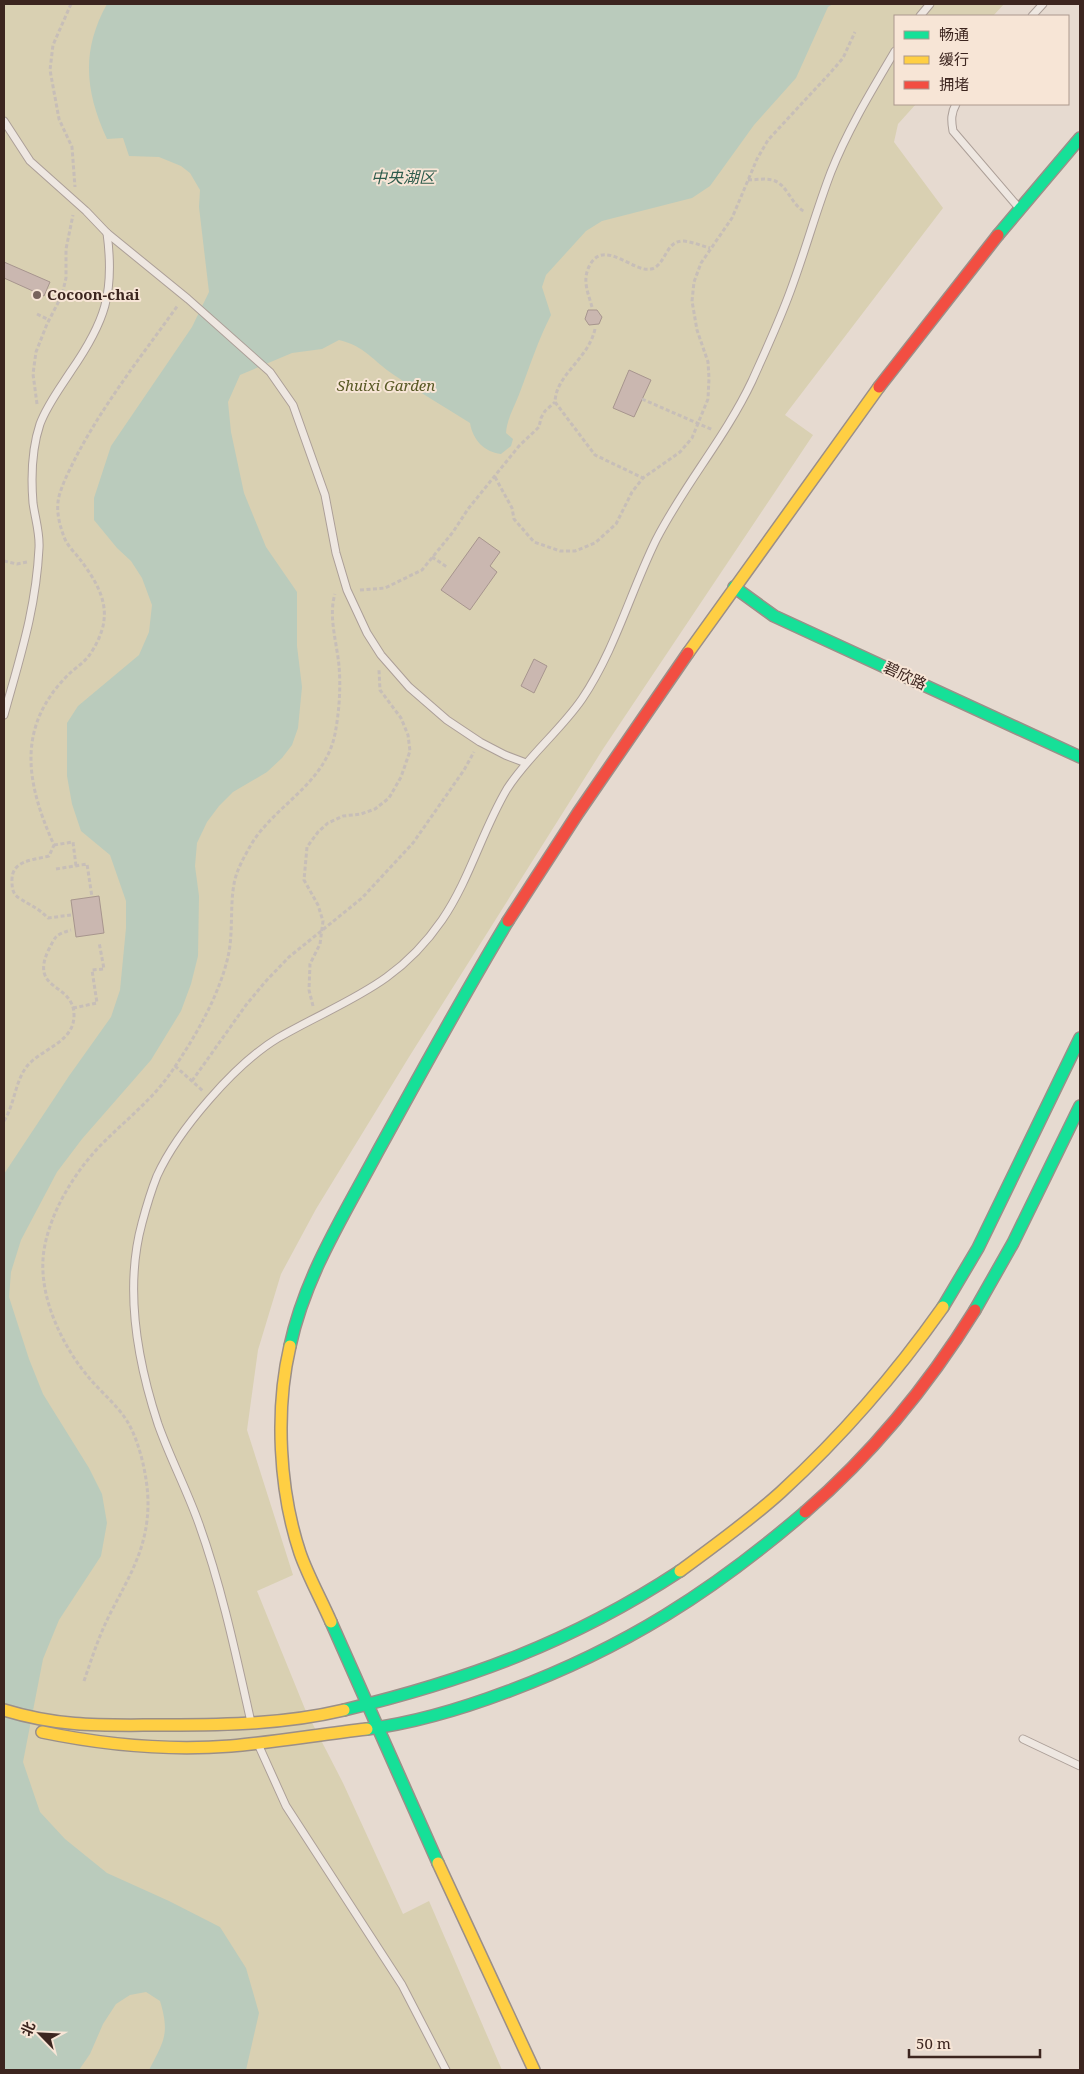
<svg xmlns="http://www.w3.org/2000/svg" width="1084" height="2074" font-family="'Noto Serif','Noto Sans SC',serif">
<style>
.green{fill:#d9d0b2}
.water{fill:#bacbbc}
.building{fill:#cab7b0;stroke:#a7958e}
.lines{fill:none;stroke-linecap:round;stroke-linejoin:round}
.lane-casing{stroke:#ac9f98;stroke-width:9}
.fast-casing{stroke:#9b8f88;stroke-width:14}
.slow-casing{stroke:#9b8f88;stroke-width:14}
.jam-casing{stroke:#9b8f88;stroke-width:14}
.path{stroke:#c7beb8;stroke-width:3;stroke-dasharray:4 2.5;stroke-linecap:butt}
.lane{stroke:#eee7e1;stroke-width:7}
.fast{stroke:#16e098;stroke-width:11}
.slow{stroke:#ffcf43;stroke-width:11}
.jam{stroke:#f24e42;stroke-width:11}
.poi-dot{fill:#78645d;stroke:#f7e5d6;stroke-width:2}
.labels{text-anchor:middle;stroke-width:4;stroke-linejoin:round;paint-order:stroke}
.poi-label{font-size:15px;font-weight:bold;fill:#3c251f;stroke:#f7e5d6;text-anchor:start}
.park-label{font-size:15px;font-style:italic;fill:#595925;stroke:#f7e5d6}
.street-label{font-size:15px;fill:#3c251f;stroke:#f7e5d6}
.water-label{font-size:16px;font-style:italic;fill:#2e5c4d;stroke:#f7e5d6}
</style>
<rect width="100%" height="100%" fill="#e6dad0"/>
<path class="green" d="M4,4H1004L993,16H895V104H916L898,124L894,142L943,208L785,415L813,435L603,749L409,1057L316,1209L281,1274L258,1350L247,1430L293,1575L257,1591L305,1709L343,1783L403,1914L429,1901L502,2070H4Z"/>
<path class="water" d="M107,4H833L828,7L796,78L754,125L710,186L692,198L602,221L586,231L546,275L542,287L551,315C538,340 530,366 520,392C515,406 507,418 506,433L513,439L511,446L501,454C484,452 473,440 470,423C445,407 419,392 394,375C373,361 365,346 339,340L322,349L292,353L240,375L228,402L231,432L244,493L266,547L297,592V646L302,687L298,728L292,745L282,758L267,772L233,792L219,806L207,822L197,843L195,866L199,896L198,956L191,984L181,1011L151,1060L82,1139L57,1172L21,1240L11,1272L9,1297L29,1359L43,1394L89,1468L102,1494L107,1523L101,1556L59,1620L43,1659L23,1762L40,1812L65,1839L107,1873L169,1901L220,1927L246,1968L259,2013L246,2070H149C164,2041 170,2034 160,2001L146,1992L130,1995L116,2004L103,2024L90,2054L79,2070H4V1174L69,1076L111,1017L120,990L126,928V901L110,855L81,831L72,804L67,776V723L78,706L139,655L149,632L152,605L142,578L131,561L117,548L94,520V498L111,446L192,327L209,292L199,207L200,190L190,173L181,166L159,157L129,156L123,138L107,139C85,91 81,51 107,4Z"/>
<g class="building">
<path d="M4,262L50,282L44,296L4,278Z"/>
<path d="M588,310H597L602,317L599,324L589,325L585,319Z"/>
<path d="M629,370L651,380L634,417L613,408Z"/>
<path d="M479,537L500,552L490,566L497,572L470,610L441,590Z"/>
<path d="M534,659L547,666L534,693L521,686Z"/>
<path d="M99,896L104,933L76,937L71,900Z"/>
</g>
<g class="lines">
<g class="lane-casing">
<g id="lane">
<path d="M920,16L930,4"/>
<path d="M1032,16L1043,4"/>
<path d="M956,104C951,113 951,120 953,131L1019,208"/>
<path d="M4,121L30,161L86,211L107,233L188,299L270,372L293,405L325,495L336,553L347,590L367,633L381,655L409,687L447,720L480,742L505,755L526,763"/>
<path d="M4,715C20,657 36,609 39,548C40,533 35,518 33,503C31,478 32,448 40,424C47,405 60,388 71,371C105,322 115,293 107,233"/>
<path d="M251,1722C236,1655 222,1588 199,1524C187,1490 170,1458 158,1424C137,1360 124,1289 142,1223C146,1208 151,1191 157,1176C178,1130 235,1064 278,1038C344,1000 396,987 442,920C470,879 482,831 507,789C528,756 560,731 582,699C615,650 630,593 656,540C684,485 725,438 752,381C765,352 779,322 790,292C805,252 816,211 831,172C848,129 872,90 895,51"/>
<path d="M1023,1739L1080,1766"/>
<path d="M258,1744L286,1806L402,1985L446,2070"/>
</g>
</g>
<g class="fast-casing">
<g id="fast">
<path d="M998,235L1080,138"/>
<path d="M734,587L774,616L1080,757"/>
<path d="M943,1307L978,1248L1080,1038"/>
<path d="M975,1310L1013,1243L1080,1106"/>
<path d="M290,1346C305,1276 344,1215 377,1153C420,1075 462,997 508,921"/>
<path d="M331,1622L438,1863"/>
<path d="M344,1710C468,1680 572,1642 680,1571"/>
<path d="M367,1729C415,1723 464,1708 509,1691C624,1648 712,1592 805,1512"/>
</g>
</g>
<g class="slow-casing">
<g id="slow">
<path d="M688,653L879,387"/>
<path d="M290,1346C275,1410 279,1490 300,1553C308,1576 321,1599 331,1622"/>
<path d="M680,1571C714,1546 749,1521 781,1492C842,1436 895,1375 943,1307"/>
<path d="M4,1710C63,1728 106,1725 166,1725C227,1725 285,1724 344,1710"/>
<path d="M42,1732C105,1745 167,1751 231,1746C276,1742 322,1734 367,1729"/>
<path d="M438,1863L534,2070"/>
</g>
</g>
<g class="jam-casing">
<g id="jam">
<path d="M879,387L998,235"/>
<path d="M508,921L578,813L688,653"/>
<path d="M805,1512C871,1455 929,1384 975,1310"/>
</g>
</g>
<g class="path">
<path d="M71,4L53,45L50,70L59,119L72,147L75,187"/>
<path d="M748,180C756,180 764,178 772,180C787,183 791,205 805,212"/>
<path d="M592,307C588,292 581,279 591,263C606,240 634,273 651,269C666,266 665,240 684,241C693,242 702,246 710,248"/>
<path d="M37,314L49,320"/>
<path d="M595,329C588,360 556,374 555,402L595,455L643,478"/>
<path d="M642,399L713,430"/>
<path d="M37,404L33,374L36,352L47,324L62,295L66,278V249L73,215"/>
<path d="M495,477L512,508L514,519L534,542L560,551H575L595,543L616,524L632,492L643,478L680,452L692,438L708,399L709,378L708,362L697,330L692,301L694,282L701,263L732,218L757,159L768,140L831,72L843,58L855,32"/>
<path d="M432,557L447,567"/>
<path d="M4,561L17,564L27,562"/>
<path d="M360,590L385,588L422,570L453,532L468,509L519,446L539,427L541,418L545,411L555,402"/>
<path d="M54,845L73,842L76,866"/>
<path d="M56,869L87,864L92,897"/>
<path d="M71,915L48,918C37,907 31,906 19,898C13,894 12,889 12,881C11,860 34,860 49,856L54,845C26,783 16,727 68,675C74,669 82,664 88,657C95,648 103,632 104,620C107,597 92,575 79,558C74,552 67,545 64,537C59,523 55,508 60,493C64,480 71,467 77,455C105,402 143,354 178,305"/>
<path d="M313,1006L309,990L310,964L320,944L323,921L318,905L304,880L307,847L318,832L328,823L343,816L361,814L375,809L389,798L401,777L410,751L408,735L401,718L380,690L379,670"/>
<path d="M73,1008L97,1003L92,970L104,969L99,942"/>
<path d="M175,1066L203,1091"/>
<path d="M192,1081L246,1005L265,982L289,957L362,898L413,843L464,770L474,752"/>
<path d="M4,1121C15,1104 15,1080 28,1065C43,1048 75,1042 74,1014C73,983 30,991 48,951C56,936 54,935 71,930"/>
<path d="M84,1681C92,1658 99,1635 111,1612C130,1575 148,1547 148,1503C148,1479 140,1442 127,1421C117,1405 102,1393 90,1379C62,1346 37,1295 44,1250C50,1213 73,1175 98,1148C124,1121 154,1099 174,1068C197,1034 221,992 229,952C233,929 230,906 234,884C236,872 242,861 248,850C271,806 324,787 335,734C339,713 341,688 339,666C337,643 328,616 335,594"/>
</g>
<use href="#lane" class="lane"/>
<use href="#fast" class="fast"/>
<use href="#slow" class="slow"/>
<use href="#jam" class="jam"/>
</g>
<circle class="poi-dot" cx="37" cy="295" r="5"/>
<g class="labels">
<g class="poi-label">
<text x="47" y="300">Cocoon-chai</text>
</g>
<g class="park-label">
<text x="386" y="391">Shuixi Garden</text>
</g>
<g class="street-label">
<text transform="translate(905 676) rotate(25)" y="5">碧欣路</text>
</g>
<g class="water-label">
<text x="403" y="183">中央湖区</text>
</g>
</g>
<rect width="1084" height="2074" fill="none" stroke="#3c251f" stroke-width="10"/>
<rect x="894" y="15" width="175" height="90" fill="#f7e5d6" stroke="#ac988d"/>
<rect x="904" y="31" width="25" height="8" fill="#16e098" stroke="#ac988d"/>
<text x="939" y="40" font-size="15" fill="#3c251f">畅通</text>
<rect x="904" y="56" width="25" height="8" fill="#ffcf43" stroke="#ac988d"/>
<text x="939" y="65" font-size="15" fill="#3c251f">缓行</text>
<rect x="904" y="81" width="25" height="8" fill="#f24e42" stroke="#ac988d"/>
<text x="939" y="90" font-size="15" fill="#3c251f">拥堵</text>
<g transform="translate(40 2034) rotate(294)" stroke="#f7e5d6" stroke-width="4" paint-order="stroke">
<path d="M0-4L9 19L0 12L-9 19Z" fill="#3c251f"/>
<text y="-8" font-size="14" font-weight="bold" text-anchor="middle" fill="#3c251f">北</text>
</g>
<path d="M909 2049v8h131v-8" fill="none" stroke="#3c251f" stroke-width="2.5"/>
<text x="916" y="2049" font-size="15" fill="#3c251f" stroke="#f7e5d6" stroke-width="4" paint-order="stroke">50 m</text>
</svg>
